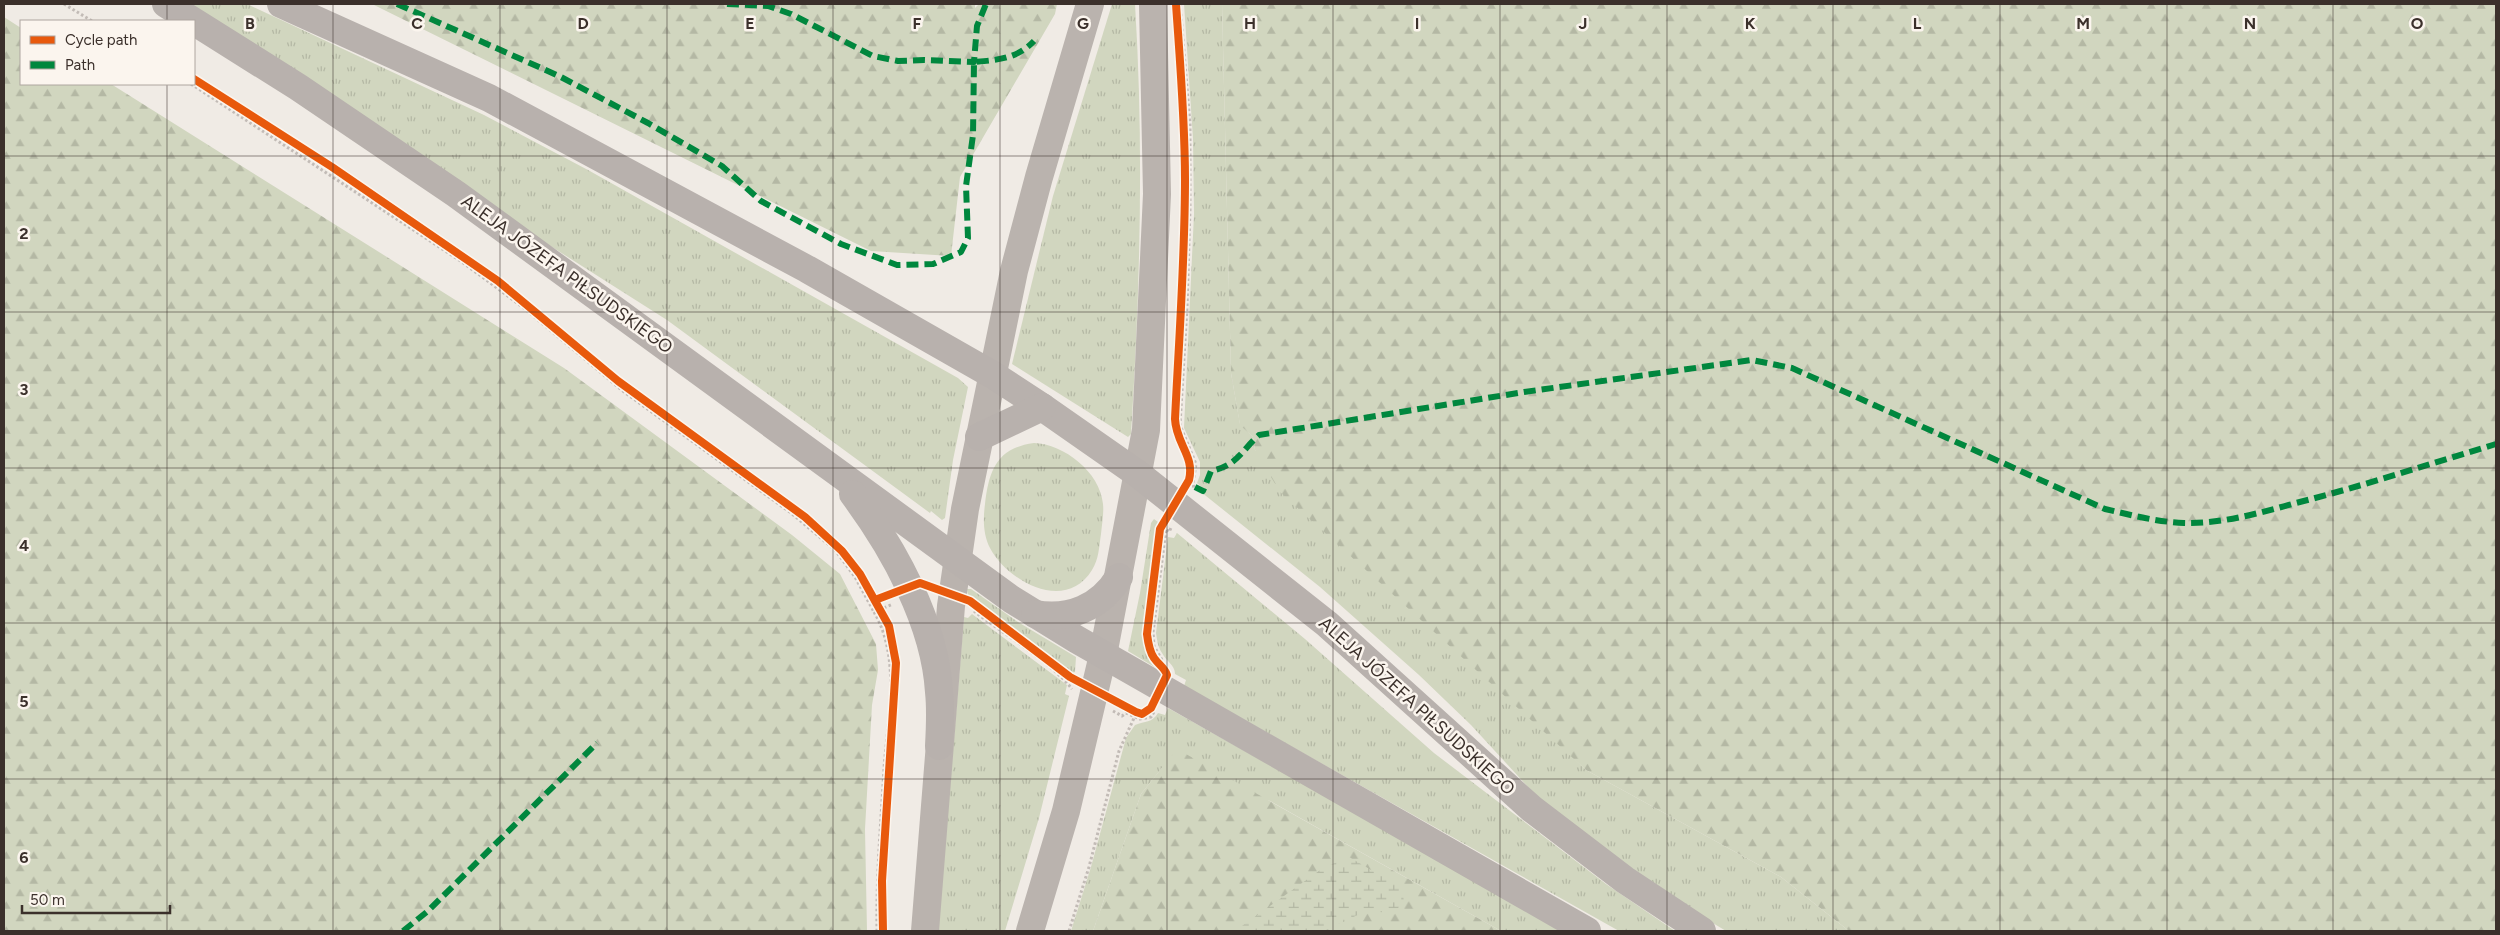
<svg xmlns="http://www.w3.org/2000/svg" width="2500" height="935" font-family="Figtree,sans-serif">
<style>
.grass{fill:url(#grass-tufts)}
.forest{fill:url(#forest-firs)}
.wetland{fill:url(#wetland-marsh)}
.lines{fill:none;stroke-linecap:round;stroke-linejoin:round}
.path{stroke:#c2bbb6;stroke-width:3;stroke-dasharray:2.5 2.5;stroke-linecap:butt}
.secondary{stroke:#bab3ae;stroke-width:28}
.primary{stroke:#b8b1ad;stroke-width:28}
.quiet{stroke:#00873e;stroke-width:6;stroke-dasharray:12 6;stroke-linecap:butt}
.cycleway-casing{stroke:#fbf5ee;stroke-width:11}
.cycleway{stroke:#e8590c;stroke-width:8}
.grid{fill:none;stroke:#3b302b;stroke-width:1;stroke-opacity:0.55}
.labels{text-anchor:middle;stroke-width:5;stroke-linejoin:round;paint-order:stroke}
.street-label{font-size:18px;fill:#3b302b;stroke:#fbf5ee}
.grid-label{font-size:16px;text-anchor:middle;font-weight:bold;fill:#3b302b;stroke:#fbf5ee;stroke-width:5;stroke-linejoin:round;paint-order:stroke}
</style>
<defs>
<pattern id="grass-tufts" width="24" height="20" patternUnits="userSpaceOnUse" patternTransform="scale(1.25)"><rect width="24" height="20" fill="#d1d6bf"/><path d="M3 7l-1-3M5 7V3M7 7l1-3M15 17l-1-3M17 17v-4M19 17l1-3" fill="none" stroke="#b4b8a4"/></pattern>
<pattern id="forest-firs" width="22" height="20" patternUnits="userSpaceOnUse" patternTransform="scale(1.25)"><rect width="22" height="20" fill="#d1d6bf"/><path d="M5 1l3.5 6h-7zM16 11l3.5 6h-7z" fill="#b4b8a4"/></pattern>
<pattern id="wetland-marsh" width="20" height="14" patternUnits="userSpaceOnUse" patternTransform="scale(1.25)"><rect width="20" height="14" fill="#d1d6bf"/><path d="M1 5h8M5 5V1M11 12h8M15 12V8" fill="none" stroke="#b4b8a4"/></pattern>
</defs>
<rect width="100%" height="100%" fill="#f0ebe5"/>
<g class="grass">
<path d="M187,4H247L484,115L588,170L958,378L968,387L953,460L945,518L942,520L931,511L930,513L667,320L541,240Z"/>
<path d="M1112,4H1135C1144,148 1140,290 1131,434L1128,437L1012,364L1053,196Z"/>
<path d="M1184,4H1222L1231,373L1240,424L1253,437L1255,450L1586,770L1781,877L1849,931H1726L1670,897L1540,800L1471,725L1419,675L1320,587L1201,492L1203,488L1197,483L1200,475V462L1184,428L1194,214L1193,139Z"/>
<path d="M1034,443C1064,444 1100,472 1103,504C1104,513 1102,524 1101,534C1099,547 1099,559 1092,570C1066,613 1008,582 990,548C983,534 983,519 985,504C989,470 997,448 1034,443Z"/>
<path d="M1154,519L1158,522L1143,635L1147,653L1161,671L1128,651L1140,593L1151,523Z"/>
<path d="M1177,533L1305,639L1434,753L1606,884L1675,931H1619L1184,686L1186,680L1175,674C1175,665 1166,661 1162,653C1158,647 1157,640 1156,633L1168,537L1174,538Z"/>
<path d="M967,589H971L1018,622L1076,657L1075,672L1071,673L968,596Z"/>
<path d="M972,614L1067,685L1065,694L1069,696L1039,818L1005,931H938L964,617L968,618Z"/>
<path d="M1168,708L1566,931H1501L1270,801L1162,768L1141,794L1093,931H1071L1091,867L1126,738L1135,725C1145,721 1152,723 1158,713L1165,715Z"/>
</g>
<g class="forest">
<path d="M372,4H975V8L979,4H1057L1055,14L960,177L951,256L871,251Z"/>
<path d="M1222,4H2496V931H1849L1781,877L1586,770L1280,492L1255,450L1253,437L1240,425L1231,373Z"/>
<path d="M4,17L21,28V84H111L564,368L792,535L840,574L876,644L878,670L872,705L865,829L867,931H4Z"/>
<path d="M1177,749L1501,931H1093L1141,794Z"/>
</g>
<path class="wetland" d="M1349,857L1402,888L1404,902L1393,913L1366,911L1324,931H1235L1323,868Z"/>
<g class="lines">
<g class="path">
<path d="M64,4L92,21"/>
<path d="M1180,4L1190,124V209L1187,307L1180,425L1196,464L1193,483L1194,489"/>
<path d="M191,84L462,262L525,309L624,392L791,513L835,550L855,577L874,612L893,604"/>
<path d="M974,611C1002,633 1051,662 1072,689"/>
<path d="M874,612C901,658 888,717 884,768C881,823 876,877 877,931"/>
<path d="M1162,660L1154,646L1153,632L1166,529L1169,532L1171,528"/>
<path d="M1113,711L1122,716L1126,713L1140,719L1151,717L1155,710"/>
<path d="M1069,931L1089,867L1119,751L1134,718"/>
</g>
<g class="secondary">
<path d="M925,931L951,606L965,509L1014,271L1039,177L1090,4"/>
<path d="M1030,931L1066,811L1103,655L1146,430L1157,194L1153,4"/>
</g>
<g class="primary">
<path d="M166,4L298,87L456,194L1011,599L1076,639L1587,931"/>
<path d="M281,4L489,98L807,269L993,375L1042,407L1138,474L1327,624L1532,809L1625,880L1702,931"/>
<path d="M979,437L1042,407"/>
<path d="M853,494C894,549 935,623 939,692C941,710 940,728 939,746"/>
<path d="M1035,614C1069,620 1100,608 1119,577"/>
</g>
<g class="quiet">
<path d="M397,4L559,76L648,123L722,166L761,201L841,244L897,265L933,264L961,252L968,238L966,186L973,135L974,62C997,60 1017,59 1034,41"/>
<path d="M727,4L768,6L791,14L873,56L898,61L924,60L974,62L977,26L986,4"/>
<path d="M1195,487L1203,491L1211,471C1238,465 1241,451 1259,435L1524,392L1752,360L1792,368L2105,509C2131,515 2157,522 2184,523C2222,524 2259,513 2296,503C2363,486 2429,464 2496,444"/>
<path d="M403,931L428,911L597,743"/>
</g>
<g class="cycleway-casing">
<g id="cycleway">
<path d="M194,79L332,167L498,281L618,381L805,517L842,551L860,574L889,626L896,663L882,881L883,931"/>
<path d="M875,600L920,583L970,601L1070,677L1136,712L1142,714L1151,708L1167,675C1165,668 1159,665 1154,658C1149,651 1148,642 1147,634L1160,529L1189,480C1195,456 1176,444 1175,419C1179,339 1185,259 1185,179C1185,120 1180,62 1176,4"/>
</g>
</g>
<use href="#cycleway" class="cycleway"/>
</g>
<path class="grid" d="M167,4V21M333,4V931M500,4V931M667,4V931M833,4V931M1000,4V931M1167,4V931M1333,4V931M1500,4V931M1667,4V931M1833,4V931M2000,4V931M2167,4V931M2333,4V931M167,84V931M4,156H2496M4,312H2496M4,468H2496M4,623H2496M4,779H2496"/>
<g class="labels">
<g class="street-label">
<text transform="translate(567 274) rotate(36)" y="6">ALEJA JÓZEFA PIŁSUDSKIEGO</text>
<text transform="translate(1417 706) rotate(42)" y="6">ALEJA JÓZEFA PIŁSUDSKIEGO</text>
</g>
</g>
<g class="grid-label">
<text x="250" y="29">B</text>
<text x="417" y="29">C</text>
<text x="583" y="29">D</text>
<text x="750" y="29">E</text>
<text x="917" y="29">F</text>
<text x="1083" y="29">G</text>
<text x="1250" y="29">H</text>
<text x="1417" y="29">I</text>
<text x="1583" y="29">J</text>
<text x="1750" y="29">K</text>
<text x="1917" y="29">L</text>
<text x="2083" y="29">M</text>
<text x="2250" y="29">N</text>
<text x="2417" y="29">O</text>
<text x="24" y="239">2</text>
<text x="24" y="395">3</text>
<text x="24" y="551">4</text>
<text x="24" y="707">5</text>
<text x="24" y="863">6</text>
</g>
<rect width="2500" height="935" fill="none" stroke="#3b302b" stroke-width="10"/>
<rect x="20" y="20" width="175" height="65" fill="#fbf5ee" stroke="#aea6a0"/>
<rect x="30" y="36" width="25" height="8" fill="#e8590c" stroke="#aea6a0"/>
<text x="65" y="45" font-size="15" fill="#3b302b">Cycle path</text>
<rect x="30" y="61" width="25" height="8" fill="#00873e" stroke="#aea6a0"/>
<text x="65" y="70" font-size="15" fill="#3b302b">Path</text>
<path d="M22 905v8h148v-8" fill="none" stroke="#3b302b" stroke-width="2.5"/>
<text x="30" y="905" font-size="15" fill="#3b302b" stroke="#fbf5ee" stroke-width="4" paint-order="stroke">50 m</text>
</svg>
